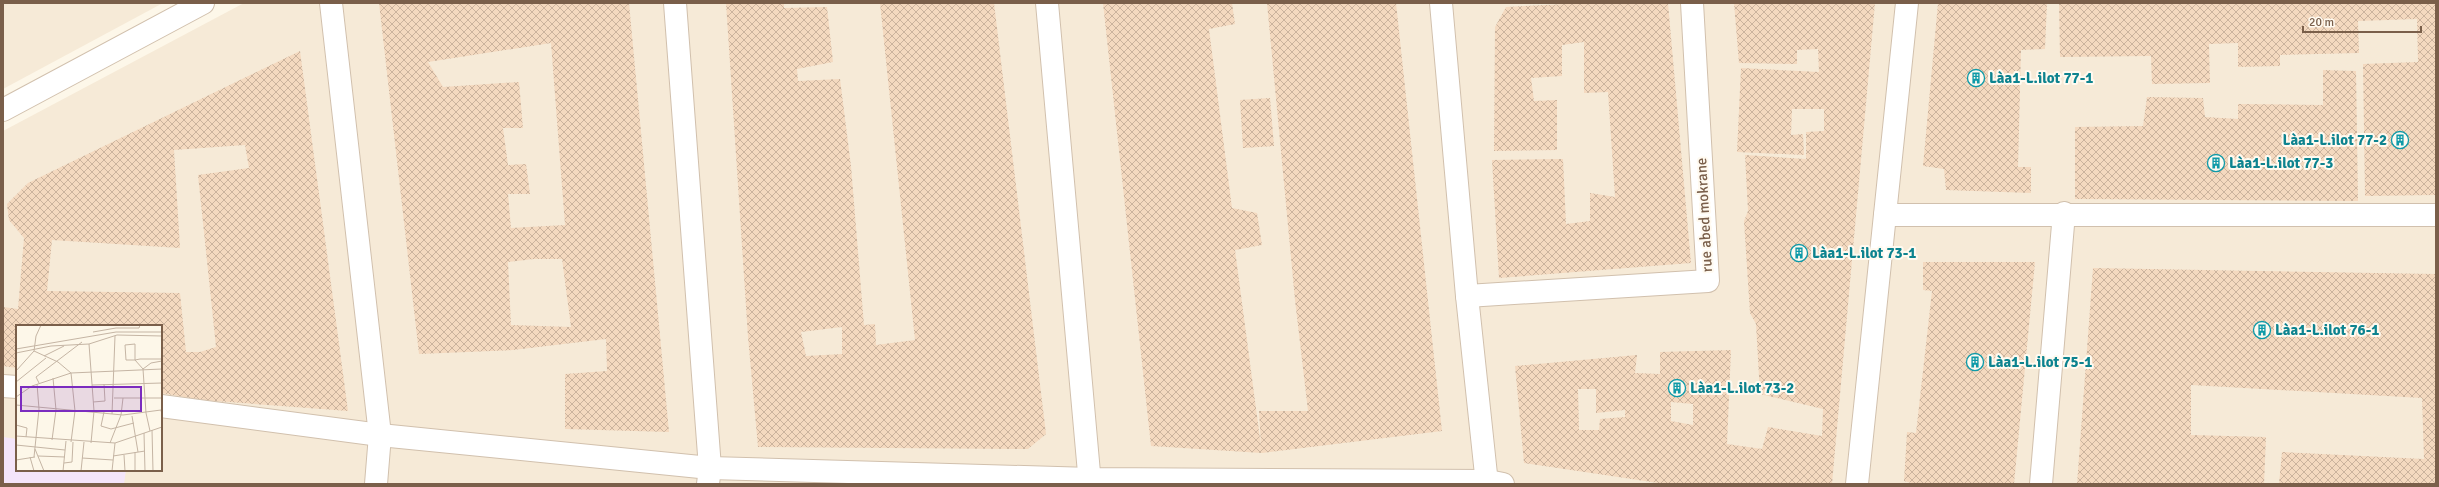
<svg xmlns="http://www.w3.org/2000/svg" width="2439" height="487" font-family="Signika,sans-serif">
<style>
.residential{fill:#f6ead7;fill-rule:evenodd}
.education{fill:#f4e5fa}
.building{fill:url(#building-cross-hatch);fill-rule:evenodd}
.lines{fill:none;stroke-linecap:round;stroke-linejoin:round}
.minor-casing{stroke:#d1c0ad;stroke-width:24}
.minor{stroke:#fff;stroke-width:22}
.labels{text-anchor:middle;stroke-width:4;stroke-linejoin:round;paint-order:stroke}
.culture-label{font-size:15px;font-weight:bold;fill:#0d838f;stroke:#fffaf0;text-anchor:start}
.street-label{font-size:15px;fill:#7a5f4a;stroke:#fffaf0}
.inset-road{fill:none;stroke:#c5b5a4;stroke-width:1}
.view{fill:#7b2cbf;fill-opacity:0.15;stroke:#7b2cbf;stroke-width:2}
.inset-edge{fill:none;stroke:#7a5f4a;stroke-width:2}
</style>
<defs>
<pattern id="building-cross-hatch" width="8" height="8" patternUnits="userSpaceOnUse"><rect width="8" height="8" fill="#f4d9bf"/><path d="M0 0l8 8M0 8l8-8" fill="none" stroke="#cbb39d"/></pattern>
</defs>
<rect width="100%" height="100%" fill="#fdf7e9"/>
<g class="residential">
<path d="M3,3H163L3,89Z"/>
<path d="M244,3H2436V484H3V131ZM17,326H161V470H17Z"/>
</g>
<path class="education" d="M3,437L17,439V470H126L124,484H3Z"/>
<g class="building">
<path d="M379,3H629L669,432L565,429V374L607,371L606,339L513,350L419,354ZM551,43L565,225L511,228L508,194H530L526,164L508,165L503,128H523L519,82L443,87L428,62ZM534,259H562L571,327L511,325L508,262Z"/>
<path d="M726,3H784V8L827,7L833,62L797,69L798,81L840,79L851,166L864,325L875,324L876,345L915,340L880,3H994L1046,434L1028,449L758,447L748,337ZM842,327V354L806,356L801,332Z"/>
<path d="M1103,3H1232L1235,24L1209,29L1232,208L1257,213L1262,245L1235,250L1261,446L1259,411H1308L1295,300L1267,3H1396L1442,431L1262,453L1151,446Z"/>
<path d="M1585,3H1668L1691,263L1499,278L1492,160L1563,159L1566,224L1590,221V193L1615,197L1608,92L1584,93V42L1562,45V76L1531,78L1534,101L1557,100V150L1494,151L1495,27L1506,7Z"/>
<path d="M1734,3H1875L1832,484H1665L1524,463L1515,366L1637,355L1635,373L1660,374V352L1731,350L1727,444L1762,449L1768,427L1822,436L1823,409L1760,394L1756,324L1750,313L1744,221L1748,211L1745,155L1806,159V132L1824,131V109H1792L1791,135L1803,134L1804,155L1737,152L1741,68L1819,72L1818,49L1797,50V64L1739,63ZM1578,389H1596V413L1625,410V417L1600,419L1599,430H1579ZM1671,402L1693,404V425L1671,421Z"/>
<path d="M1938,3H2047L2045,49L2021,50L2018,167H2031V193L1946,190L1944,169L1923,166Z"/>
<path d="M2059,3H2436V195L2365,196L2363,64L2418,62L2417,19L2358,21L2359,53L2280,55V66L2238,67V43L2209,44L2210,83L2152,84L2151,56L2060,57Z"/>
<path d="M300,51L348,411L202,400L161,393V326H17V368L3,366V307L18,309L24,238L9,220L7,204L28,183ZM245,145L249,168L198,175L216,347L200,352H186L180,293L47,291L52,240L180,248L174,150Z"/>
<path d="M2323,70L2356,71L2358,201L2075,199V127L2143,126L2147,97L2203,98L2205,117L2238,119V104L2323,105Z"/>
<path d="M1270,98L1274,146L1243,148L1240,100Z"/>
<path d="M1923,262H2035L2014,484H1915L1904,481L1907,432L1916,433L1932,291L1923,290Z"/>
<path d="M2093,268L2436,274V484H2279L2282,452L2424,459L2422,398L2191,385V435L2266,437L2264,484H2077Z"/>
</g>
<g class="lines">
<g class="minor-casing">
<g id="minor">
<path d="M331,3L380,435L376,484"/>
<path d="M675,3L710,468L708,484"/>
<path d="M1047,3L1090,484"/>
<path d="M1441,3L1467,296L1487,484"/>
<path d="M3,110L203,3"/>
<path d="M1885,215H2436"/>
<path d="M1467,296L1708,281L1692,3"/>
<path d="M3,386L17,387"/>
<path d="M161,406L380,435L710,468L1091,479L1488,481L1503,484"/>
<path d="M1857,484L1907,3"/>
<path d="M2041,484L2064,213"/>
</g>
</g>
<use href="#minor" class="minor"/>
</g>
<defs>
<g id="building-ring" transform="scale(0.9)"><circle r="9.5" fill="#fffaf0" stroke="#0f9aa8" stroke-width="1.5"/><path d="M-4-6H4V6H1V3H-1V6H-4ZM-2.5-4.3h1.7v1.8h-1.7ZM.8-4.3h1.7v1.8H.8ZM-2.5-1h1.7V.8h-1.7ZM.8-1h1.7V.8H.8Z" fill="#0f9aa8"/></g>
</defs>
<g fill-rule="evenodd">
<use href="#building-ring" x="1976" y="78"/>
<use href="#building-ring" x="2400" y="140"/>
<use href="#building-ring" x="2216" y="163"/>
<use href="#building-ring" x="1799" y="253"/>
<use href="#building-ring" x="2262" y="330"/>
<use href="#building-ring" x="1975" y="362"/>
<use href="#building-ring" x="1677" y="388"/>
</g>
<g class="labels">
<g class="culture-label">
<text x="1989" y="83">Làa1-L.ilot 77-1</text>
<text x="2387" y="145" text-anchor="end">Làa1-L.ilot 77-2</text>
<text x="2229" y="168">Làa1-L.ilot 77-3</text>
<text x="1812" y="258">Làa1-L.ilot 73-1</text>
<text x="2275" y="335">Làa1-L.ilot 76-1</text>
<text x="1988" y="367">Làa1-L.ilot 75-1</text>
<text x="1690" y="393">Làa1-L.ilot 73-2</text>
</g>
<g class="street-label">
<text transform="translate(1704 215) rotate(-93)" y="5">rue abed mokrane</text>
</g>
</g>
<g transform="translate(16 325)">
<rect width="146" height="146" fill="#fdf7e9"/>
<path class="inset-road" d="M25,0L20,11L18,26L42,37L55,48L59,86L55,117M77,7L100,3H123L124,0M73,19L78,86L75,118M0,24L100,7H146M0,28L35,21L73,19L101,10L146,11M28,31L48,21M127,44L135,38L146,36M0,46L18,26M0,57L30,33M23,58L20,52L66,17M76,60L146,58M0,72L16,61L55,48L146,44M98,73H146M77,77L89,76L88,59M0,80L107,90L145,85L146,90M88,87L85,101L95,104L118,98M96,89L99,11M116,91L122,127M0,100L11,103L10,112M136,105L137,146M134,106L130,88L127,44L119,35V19L109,20L110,35H119L124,34H146M128,108L129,146M0,111L99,118L146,102M36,115L40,85L37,53M94,118L105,90L107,73M0,120L49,125M19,124L28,146M108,130L109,146M22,131L49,132M97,131L129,126M14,132L18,146M18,132L23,84L21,59M66,133L97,135M0,135L19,132M48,138L56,137L57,117M47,146L50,116M65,146L68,117M96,146L99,118M119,146V127"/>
<path class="view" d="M5,62H125V86H5Z"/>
<rect width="146" height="146" class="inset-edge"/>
</g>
<rect width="2439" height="487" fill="none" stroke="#7a5f4a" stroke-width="8"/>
<path d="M2303 26v6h118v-6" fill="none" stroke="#7a5f4a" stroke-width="2"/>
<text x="2309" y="26" font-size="12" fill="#7a5f4a" stroke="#fffaf0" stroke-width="3" paint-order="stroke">20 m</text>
</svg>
